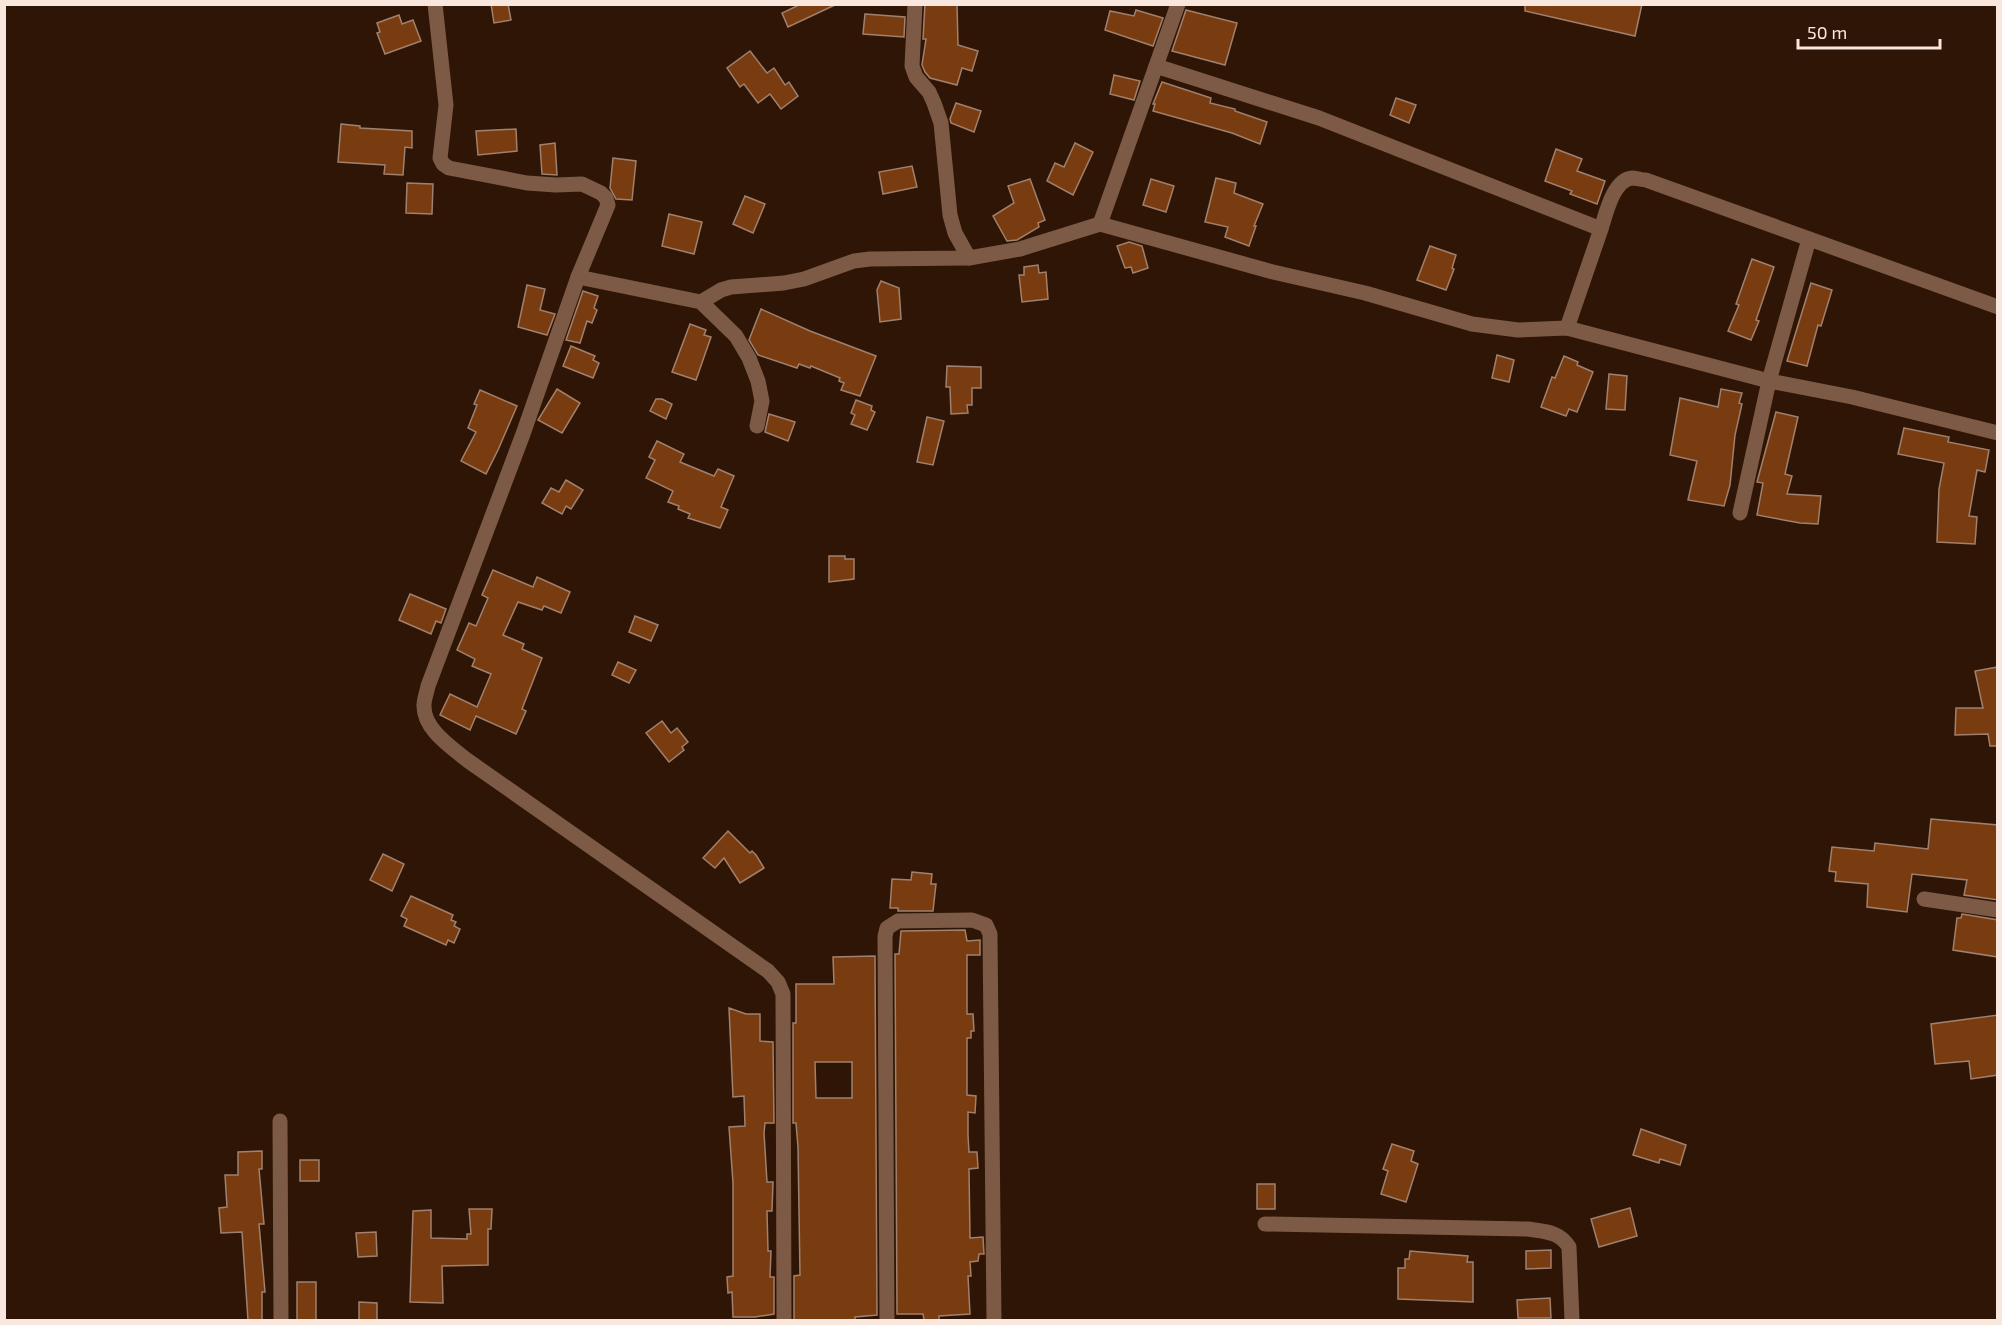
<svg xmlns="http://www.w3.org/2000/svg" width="2002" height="1325" font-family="'Exo 2',sans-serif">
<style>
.building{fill:#793c10;stroke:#a1806d;stroke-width:1.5;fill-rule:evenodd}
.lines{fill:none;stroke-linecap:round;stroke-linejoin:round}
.street{stroke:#7d5a45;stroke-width:15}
</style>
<rect width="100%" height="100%" fill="#2e1505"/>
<g class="building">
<path d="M491,4H508L511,20L494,23Z"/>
<path d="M801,4H837L788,27L782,13Z"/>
<path d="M925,4H957L958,45L978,51L972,71L962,68L957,85L930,78L925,72L922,65L926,39H923Z"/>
<path d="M1525,4H1642L1635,36L1525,11Z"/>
<path d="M1136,10L1163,18L1153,46L1105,30L1110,11L1134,16Z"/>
<path d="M1186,10L1237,23L1225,65L1172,51Z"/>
<path d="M865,14L905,17L904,37L863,34Z"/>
<path d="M399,15L402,24L413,20L421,41L385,54L377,33L380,32L377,23Z"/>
<path d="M750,51L767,73L774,68L785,85L789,82L798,96L781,109L770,94L758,103L744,84L740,87L727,68Z"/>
<path d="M1114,75L1140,81L1134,100L1110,94Z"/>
<path d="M1162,82L1211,98L1210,103L1235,109V111L1267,122L1260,144L1232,133L1153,111L1155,104H1153Z"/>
<path d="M1396,98L1416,105L1409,123L1390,115Z"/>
<path d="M956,103L981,111L974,132L951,123L950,119Z"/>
<path d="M341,124L360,126V128L412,131V148L405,147L403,175L384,174L385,165L338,162Z"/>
<path d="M516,129L517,151L478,155L476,131Z"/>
<path d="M555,143L557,175L542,174L540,145Z"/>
<path d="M1075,143L1093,152L1073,195L1047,181L1055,163L1064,167Z"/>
<path d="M1556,149L1582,159L1577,171L1605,181L1597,204L1570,194L1572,191L1545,181Z"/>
<path d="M613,158L636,161L632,200L616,199L610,188Z"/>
<path d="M912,166L917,187L883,194L879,172Z"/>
<path d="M1216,178L1236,183L1234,193L1263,204L1254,226H1256L1249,246L1225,237L1228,227L1205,222Z"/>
<path d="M1030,179L1045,220L1038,223L1039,227L1017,240L1007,241L993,216L1014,203L1008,186Z"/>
<path d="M1151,179L1174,186L1166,212L1143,205Z"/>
<path d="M407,183L433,184L432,214L406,213Z"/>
<path d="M745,196L765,204L753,233L733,224Z"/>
<path d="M669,214L702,222L694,254L662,246Z"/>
<path d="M1129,242L1142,246L1148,268L1133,273L1131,267L1125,268L1117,246Z"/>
<path d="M1430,246L1456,255L1452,268L1454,269L1446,290L1417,280Z"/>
<path d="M1752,259L1774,267L1756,320L1759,321L1751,340L1728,331L1739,305L1736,304Z"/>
<path d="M1038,265L1039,273L1046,272L1048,299L1022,302L1019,275H1024V267Z"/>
<path d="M881,281L899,288L901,319L880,322L877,290Z"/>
<path d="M1811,283L1832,290L1821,326L1818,325L1807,366L1787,361Z"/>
<path d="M527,285L545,289L540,310L555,314L547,335L518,327Z"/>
<path d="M583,291L598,296L594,308L597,310L592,323L587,321L580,343L566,340Z"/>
<path d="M761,309L810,331L876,356L860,396L841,390L844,383L839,381L840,378L811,366L810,368L799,364L797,368L758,355L749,340Z"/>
<path d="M690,324L706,330L704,335L711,337L696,380L672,372Z"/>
<path d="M571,346L595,356L593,360L599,363L593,378L563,366Z"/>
<path d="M1497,355L1514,360L1509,382L1492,378Z"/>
<path d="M1564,356L1578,362L1577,365L1593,372L1577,412L1569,409L1566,416L1541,407L1552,377L1555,378Z"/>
<path d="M947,366L981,367V388H972V405H967L968,413L951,414L950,387H946Z"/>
<path d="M1609,374L1627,376L1625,410L1606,409Z"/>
<path d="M557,389L580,403L562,433L538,420Z"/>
<path d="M1721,389L1742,393L1739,403L1742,404L1735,435L1730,485L1724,506L1688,500L1697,461L1670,455L1680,398L1718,407Z"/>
<path d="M480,390L517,406L498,450L486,474L461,461L476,432L468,428L477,405L474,404Z"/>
<path d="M656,399H662L672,404L666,419L650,411Z"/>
<path d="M856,400L872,406L871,410L875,412L867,430L851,424L855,415L851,413Z"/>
<path d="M1776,412L1798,417L1785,474L1792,476L1787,494L1821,496L1818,524L1800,523L1757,515L1763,483L1757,482Z"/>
<path d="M769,414L795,422L788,441L765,432Z"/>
<path d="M927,417L944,421L933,465L917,462Z"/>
<path d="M1904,428L1949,437L1948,442L1989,450L1985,472L1977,470L1969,516L1977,517L1975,544L1937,542L1939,489L1944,463L1898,454Z"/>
<path d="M657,441L684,454L680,462L714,476L718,469L734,476L721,507L728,510L720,528L688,518L690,514L678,509L679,506L668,502L673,491L646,478L655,460L649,457Z"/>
<path d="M566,480L583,490L571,509L566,506L562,514L542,503L551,488L559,492Z"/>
<path d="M829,556H845V559H854V579L829,582Z"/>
<path d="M493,570L533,587L537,577L570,592L561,613L544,606L542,610L518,602L503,635L524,644L522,649L542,658L522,709L526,711L516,734L476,716L470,730L440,715L450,694L477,707L491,674L472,666L475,659L457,650L469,623L476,626L488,598L482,595Z"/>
<path d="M410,594L446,609L441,623L436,621L431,634L399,620Z"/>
<path d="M635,616L658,625L651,641L629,632Z"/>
<path d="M618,662L636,670L629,683L612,675Z"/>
<path d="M1998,667V746H1990L1988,734L1955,735L1956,708H1983L1975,671Z"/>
<path d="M662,721L671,733L677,728L688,742L682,747L684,750L669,762L646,733Z"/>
<path d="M1931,819L1998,825V900L1964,895L1967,880L1912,874L1907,912L1867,907L1868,884L1835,881L1836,872L1829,871L1832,847L1874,851L1875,843L1928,849Z"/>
<path d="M728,831L750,853L752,851L756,855L764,868L740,883L724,858L715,868L703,858Z"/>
<path d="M383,854L404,864L392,891L370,880Z"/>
<path d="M912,872L932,874L931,884H936L933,911H898V908H890L892,879L911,880Z"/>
<path d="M411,896L453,915L451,920L456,922L454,926L460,929L454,943L448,940L446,945L404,926L407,919L401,916Z"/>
<path d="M1962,914L1998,920V957L1953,950L1957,918H1961Z"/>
<path d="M965,930L967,941L980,940V955H967V1014H973L974,1031H971V1038H967V1095L976,1096L975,1113L968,1112V1135L969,1152H977L978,1168L969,1169L970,1238L983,1237L984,1254H979L978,1261L970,1262L971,1276H968L970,1314L939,1316V1320H924L923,1314H897L895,954H899L901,931Z"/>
<path d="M875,956L877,1315L855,1317V1320H794V1276L800,1275L798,1147L796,1123H793V1023H796V984H834L833,957ZM815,1062H852V1098H816Z"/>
<path d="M729,1008L746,1014H760V1041L773,1042L774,1123H765L764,1133L767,1182H773L772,1211H767L768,1251H771L770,1277H774V1314L755,1317H733L732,1292L728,1293L727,1277L733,1276V1183L729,1127L745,1126L744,1096L733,1097Z"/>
<path d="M1998,1015V1075L1971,1079L1969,1061L1935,1064L1931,1024Z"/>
<path d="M1641,1129L1686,1145L1680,1165L1660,1159L1659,1163L1633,1155Z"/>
<path d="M1392,1144L1414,1151L1411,1161L1418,1164L1406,1202L1381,1194L1388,1171L1383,1169Z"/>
<path d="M262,1151V1169H259L264,1224H259L265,1292H262V1320H248L242,1232L221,1233L219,1208L227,1207L225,1175H238V1152Z"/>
<rect x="300" y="1160" width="19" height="21"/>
<rect x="1257" y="1184" width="18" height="25"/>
<path d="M1630,1208L1637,1236L1599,1247L1591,1219Z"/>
<path d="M469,1209H492L491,1229H488V1265L442,1266L443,1303L410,1302L413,1211L431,1210V1238L467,1239V1234H471Z"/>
<path d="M376,1232L377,1256L358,1257L356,1233Z"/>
<path d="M1551,1250V1268L1526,1269V1251Z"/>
<path d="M1410,1251L1468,1256L1467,1262H1473V1302L1398,1299V1268H1405V1259H1409Z"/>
<rect x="297" y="1282" width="19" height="38"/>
<path d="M1550,1298L1551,1318H1518L1517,1300Z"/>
<path d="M359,1302L377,1303V1320H359Z"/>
</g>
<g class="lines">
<g class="street">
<path d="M435,4L446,105L440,158L443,164L449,168L527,183L556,185L582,184L601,193L606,198L608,205L578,277L523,434L428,686C427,692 424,699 424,705C423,729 451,747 467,760L768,971L778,982L783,994L784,1320"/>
<path d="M915,4L912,66L916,77L929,92L934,103L941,123L950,215L955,233L969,258"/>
<path d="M1156,66L1319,118L1601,229L1567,328"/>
<path d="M1100,224L1178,4"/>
<path d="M1601,229C1606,214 1613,180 1632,178C1636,178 1642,180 1646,180L1998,307"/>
<path d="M578,277L701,302L736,336L749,358L758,381L762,401L757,426"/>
<path d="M701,302L721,290L731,287L784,283L804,279L854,261L870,259L969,258L1020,249L1100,224L1273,272L1365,293L1472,324L1518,330L1567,328L1769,381L1852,397L1998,433"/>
<path d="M1740,513L1769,381L1809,239"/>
<path d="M1924,899L1998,910"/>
<path d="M280,1121L281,1320"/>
<path d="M1265,1224L1528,1229C1545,1232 1559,1231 1569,1247L1572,1320"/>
<path d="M887,1320L885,936L887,928L898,921L972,920L986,925L990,934L994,1320"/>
</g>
</g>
<rect width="2002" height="1325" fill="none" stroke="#f9e7dd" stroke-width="12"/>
<path d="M1798 39v9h142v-9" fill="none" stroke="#f9e7dd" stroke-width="3"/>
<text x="1807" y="39" font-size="18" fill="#f9e7dd" stroke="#2e1505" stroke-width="4.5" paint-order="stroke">50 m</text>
</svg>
